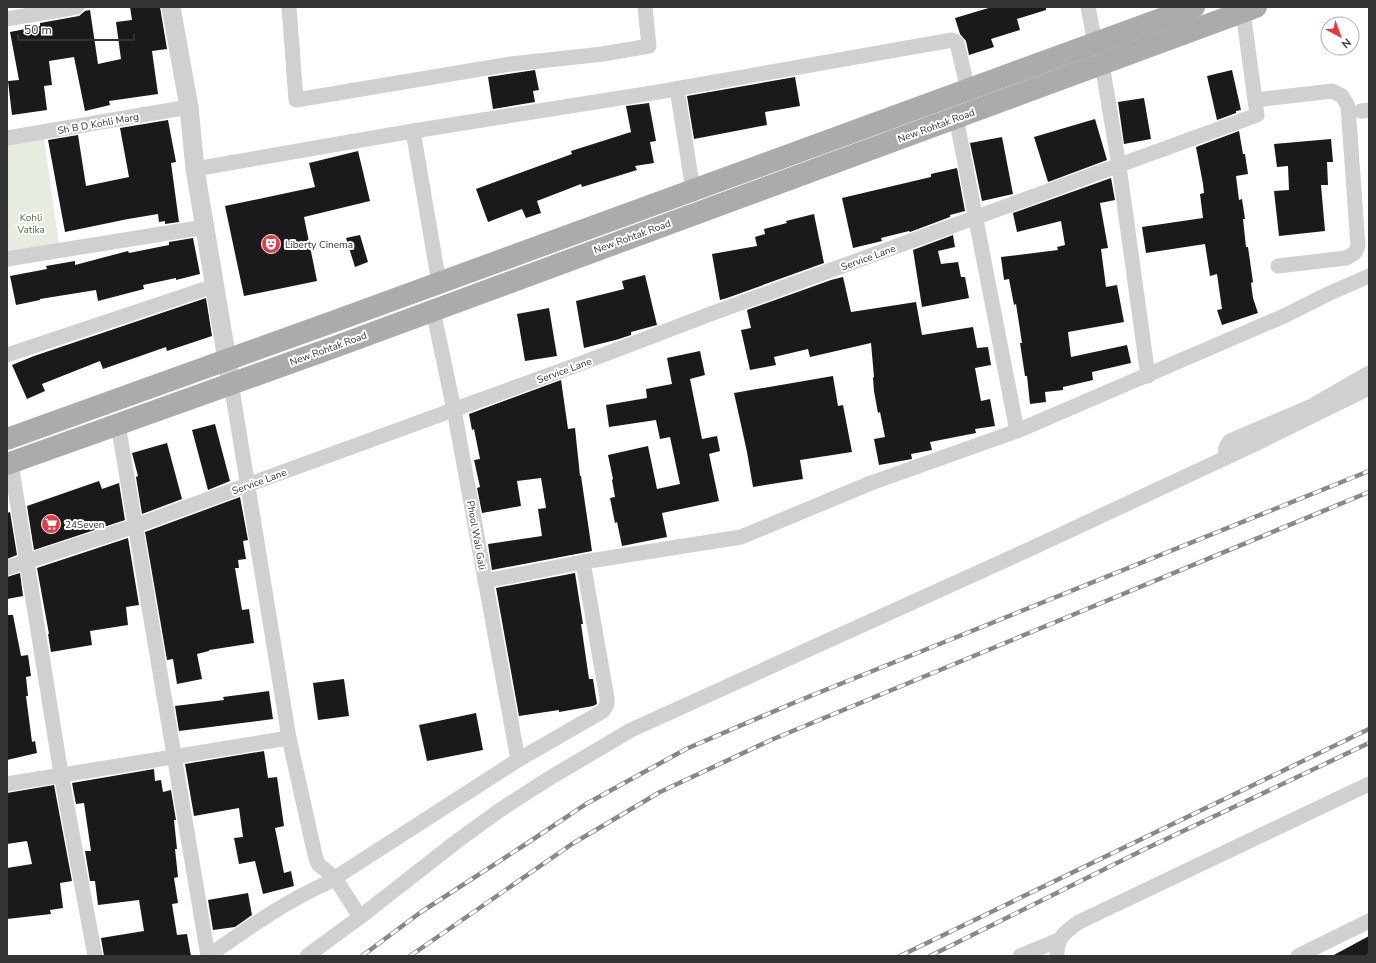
<svg xmlns="http://www.w3.org/2000/svg" width="1376" height="963" font-family="'Nunito Sans',sans-serif">
<style>
.green{fill:#e6ecdf}
.building{fill:#1a1a1a}
.lines{fill:none;stroke-linecap:round;stroke-linejoin:round}
.minor{stroke:#d0d0d0;stroke-width:15}
.tertiary{stroke:#d0d0d0;stroke-width:19}
.primary{stroke:#ababab;stroke-width:22}
.rail-casing{stroke:#888;stroke-width:4.5}
.rail{stroke:#fff;stroke-width:3;stroke-dasharray:9;stroke-linecap:butt}
.labels{text-anchor:middle;stroke-width:4;stroke-linejoin:round;paint-order:stroke}
.street-label{font-size:10px;fill:#333;stroke:#fff}
.park-label{font-size:10px;fill:#56703f;stroke:#fff}
.poi-label{font-size:10px;fill:#333;stroke:#fff;text-anchor:start}
</style>
<rect width="100%" height="100%" fill="#fff"/>
<path class="green" d="M44,138L59,244L7,253V144Z"/>
<g class="building">
<path d="M130,7H160L167,49L152,51L158,94L109,101L110,105L85,111L74,57L49,61L52,85L44,86L47,110L12,115L8,81L19,80L10,32L40,26V23L79,16L85,11L90,10L98,64L121,59L116,22L132,20Z"/>
<path d="M992,7H1046V10L1017,19L1020,30L991,39L994,47L969,55L966,41L960,34L955,18Z"/>
<path d="M535,70L539,90L533,91L535,102L493,109L488,77Z"/>
<path d="M1232,70L1241,110L1236,111V113L1217,120L1207,76Z"/>
<path d="M795,77L800,106L765,112L767,125L694,139L687,96Z"/>
<path d="M1144,98L1151,139L1124,144L1118,102Z"/>
<path d="M649,103L656,141L650,142L654,163L635,166L637,170L582,187L581,184L537,201L541,213L526,218L522,209L488,222L476,189L572,154L571,151L631,132L626,106Z"/>
<path d="M1095,119L1107,160L1048,182L1034,137Z"/>
<path d="M168,120L176,162L171,163L179,222L165,224V221L159,222L158,214L128,219L65,232L48,140L78,135L86,186L129,177L120,128Z"/>
<path d="M1239,131L1243,154H1245L1248,174L1236,176L1239,200L1242,199L1245,219H1243L1246,247H1248L1253,282L1251,283L1253,298L1258,313L1222,325L1217,310L1222,309L1217,274L1210,276L1205,244L1146,253L1142,227L1203,218L1200,194L1204,193L1203,184L1196,147Z"/>
<path d="M1002,137L1013,194L982,201L970,143Z"/>
<path d="M1331,139L1333,162H1327L1328,185H1321L1325,231L1279,236L1274,191L1289,190L1288,166L1277,167L1274,144Z"/>
<path d="M358,151L370,201L304,217L317,281L244,296L225,206L315,187L309,163Z"/>
<path d="M957,168L965,211L950,215V217L910,232L909,231L881,238L882,241L853,248L842,198L931,177V174Z"/>
<path d="M1111,178L1115,200L1100,203L1108,248L1101,249L1106,287L1117,285L1124,322L1068,332L1071,357L1127,345L1131,363L1092,372L1093,380L1063,387V390L1045,392L1046,402L1030,404L1027,376H1025L1020,343H1022L1016,304L1014,305L1009,279L1004,280L1001,257L1058,250L1057,247L1065,245L1061,221L1017,232L1013,213Z"/>
<path d="M814,214L824,263L727,298L720,300L712,254L757,246L755,237L765,234L764,229L787,223L786,221Z"/>
<path d="M360,235L368,262L355,267L346,238Z"/>
<path d="M953,235L955,247L938,251L941,264L958,262L961,277H965L969,298L922,307L913,250Z"/>
<path d="M193,238L200,274L176,280V278L143,285L144,289L98,301L96,290L40,299V300L16,305L10,276L47,269L46,266L75,261V265L128,251L129,253L169,245V242Z"/>
<path d="M645,275L657,325L631,332V335L619,339L584,348L576,301L624,289L622,281Z"/>
<path d="M843,277L851,312L916,302L922,335L973,327L977,348L988,347L991,365L975,368L981,401L990,399L995,426L975,429L976,433L930,442L932,450L911,454L912,459L879,465L874,439L885,437L880,412L878,413L874,391L873,378L874,377L871,343L810,357L808,349L774,357L776,365L750,370L741,330L751,328L747,310L831,280Z"/>
<path d="M206,298L212,336L167,351L166,347L103,369L100,361L42,384L45,391L27,399L12,365L34,356Z"/>
<path d="M549,308L557,356L525,361L517,314Z"/>
<path d="M700,351L705,375L690,379L702,439L717,436L720,451L709,454L719,501L662,513L667,537L622,546L617,522L615,523L610,498L615,497L612,480L613,479L608,455L648,446L657,489L680,484L670,437L660,439L656,420L609,427L606,405L647,398L646,389L672,384L667,358Z"/>
<path d="M833,376L838,406L843,405L852,452L800,460L803,479L753,487L747,452L734,393Z"/>
<path d="M561,380L568,429L575,428L580,476H581L592,551L492,570L488,544L542,536L538,509L546,508L541,478L517,481L521,506L482,513L477,488L480,487L474,460L480,459L474,429L472,430L469,414Z"/>
<path d="M215,424L230,481L208,490L192,430Z"/>
<path d="M167,443L182,499L142,514L136,477L138,476L132,453Z"/>
<path d="M99,481L102,489L119,483L125,520L34,550L27,506Z"/>
<path d="M240,497L248,540L243,541L246,559L238,560L239,568H235L242,610L249,609L254,643L209,650V651L197,654L202,679L177,684L173,659L167,660L145,532Z"/>
<path d="M10,512L17,555L7,559V513Z"/>
<path d="M128,538L139,605L126,607L128,625L90,631L92,645L51,652L48,634H49L37,568Z"/>
<path d="M20,573L23,596L7,599V577Z"/>
<path d="M575,573L583,624H581L589,679H593L597,704L593,706L559,712V710L519,716L496,588Z"/>
<path d="M7,615H13L21,656L28,655L31,676L26,677L28,696H26L32,742L35,741L37,753L7,760Z"/>
<path d="M344,679L349,716L318,720L313,683Z"/>
<path d="M269,691L273,719L179,731L175,706L224,700L223,697Z"/>
<path d="M476,713L483,750L427,761L419,725Z"/>
<path d="M264,751L268,778L277,777L284,826L275,828L284,873L291,871L294,886L263,894L255,861L239,864L234,838L243,837L239,808L194,816L185,764Z"/>
<path d="M154,769L155,781L161,780L163,792L171,790L176,820H174L177,849H175L178,877L174,878L178,903L172,904L177,935L187,934L191,956H104L101,938L144,931L139,900L98,905L95,881H90L85,851H91L84,803L76,804L72,783Z"/>
<path d="M54,785L72,881L60,883L63,908L50,910L51,914L7,919V868L32,864L27,841L7,844V793Z"/>
<path d="M248,893L252,915L235,927L213,930L208,900Z"/>
<path d="M1369,936V954L1365,956H1332Z"/>
</g>
<g class="lines">
<g class="minor">
<path d="M289,7L296,100L511,64L603,54L649,46L645,7"/>
<path d="M1088,7L1095,43"/>
<path d="M7,19L77,7"/>
<path d="M1102,64L1119,166L1148,376"/>
<path d="M675,89L952,40L955,41L957,43L968,90"/>
<path d="M1255,100L1332,91L1342,96L1348,106L1358,246C1356,253 1353,255 1346,258L1278,266"/>
<path d="M1361,111L1369,110"/>
<path d="M956,117L1017,431"/>
<path d="M413,131L439,283"/>
<path d="M7,138L189,107"/>
<path d="M195,169L413,131L677,89L693,190"/>
<path d="M7,259L205,227"/>
<path d="M433,310L454,410L518,760"/>
<path d="M7,355L214,286"/>
<path d="M231,383L289,738L315,855L318,864L335,878L360,917L456,842L500,810L548,779L631,730L1030,549L1251,446L1369,388"/>
<path d="M118,424L208,956"/>
<path d="M1225,458L1226,447L1230,441L1310,407L1369,373"/>
<path d="M11,463L61,774L95,956"/>
<path d="M7,568L135,526L247,485L582,363L713,313L1257,115L1243,12"/>
<path d="M485,581L583,562"/>
<path d="M7,784L289,738"/>
<path d="M208,956C246,930 284,902 327,883L518,760L603,711L607,704V698L583,562L741,537L871,483L1017,431L1284,316L1328,294L1369,276"/>
<path d="M307,956L360,917"/>
<path d="M1020,956L1059,940"/>
<path d="M1057,956C1056,938 1066,931 1079,922L1369,784"/>
<path d="M1298,956L1369,921"/>
</g>
<path class="tertiary" d="M171,7L189,107L195,169L231,383"/>
<g class="primary">
<path d="M7,439L335,321L1194,7"/>
<path d="M7,464L340,345L1256,7"/>
</g>
<g class="rail-casing">
<g id="rail">
<path d="M362,956L421,912L529,842L586,804L686,749L798,701L1369,471"/>
<path d="M410,956L572,844L660,792L771,740L1369,492"/>
<path d="M900,956L1369,729"/>
<path d="M930,956L1143,850L1369,743"/>
</g>
</g>
<use href="#rail" class="rail"/>
</g>
<defs>
<g id="theatre-disc" transform="scale(1)"><circle r="9.5" fill="#e63946" stroke="#fff"/><path d="M-5-5.5Q0-4 5-5.5V0Q5 5 0 6Q-5 5-5 0ZM-3.3-2.5H-1v1.5H-3.3ZM1-2.5H3.3v1.5H1ZM-2.8 1Q0 5.5 2.8 1Z" fill="#fff"/></g>
<g id="supermarket-disc" transform="scale(1)"><circle r="9.5" fill="#e63946" stroke="#fff"/><path d="M-6-5.5h2.5l.6 2H6L4.5 2H-2.5L-4.4-4H-6ZM-1.5 3.2a1.3 1.3 0 1 0 .1 0ZM3 3.2a1.3 1.3 0 1 0 .1 0Z" fill="#fff"/></g>
</defs>
<g fill-rule="evenodd">
<use href="#theatre-disc" x="271" y="244"/>
<use href="#supermarket-disc" x="51" y="524"/>
</g>
<g class="labels">
<g class="street-label">
<text transform="translate(98 123) rotate(-10)" y="4">Sh B D Kohli Marg</text>
<text transform="translate(936 125) rotate(-20)" y="4">New Rohtak Road</text>
<text transform="translate(632 236) rotate(-20)" y="4">New Rohtak Road</text>
<text transform="translate(868 257) rotate(-20)" y="4">Service Lane</text>
<text transform="translate(328 348) rotate(-20)" y="4">New Rohtak Road</text>
<text transform="translate(564 370) rotate(-20)" y="4">Service Lane</text>
<text transform="translate(259 481) rotate(-20)" y="4">Service Lane</text>
<text transform="translate(477 535) rotate(80)" y="4">Phool Wali Gali</text>
</g>
<g class="park-label">
<text x="31" y="221">Kohli<tspan x="31" dy="12">Vatika</tspan></text>
</g>
<g class="poi-label">
<text x="285" y="248">Liberty Cinema</text>
<text x="65" y="528">24Seven</text>
</g>
</g>
<rect width="1376" height="963" fill="none" stroke="#333333" stroke-width="16"/>
<g transform="translate(1340 36) rotate(139)"><circle r="19" fill="#ffffff" stroke="#adadad"/>
<path d="M0-3L7 15L0 10L-7 15Z" fill="#e63946"/>
<text y="-6" font-size="11" font-weight="bold" text-anchor="middle" fill="#333333">N</text>
</g>
<path d="M18 34v6h116v-6" fill="none" stroke="#333333" stroke-width="2"/>
<text x="24" y="34" font-size="12" fill="#333333" stroke="#ffffff" stroke-width="3" paint-order="stroke">50 m</text>
</svg>
